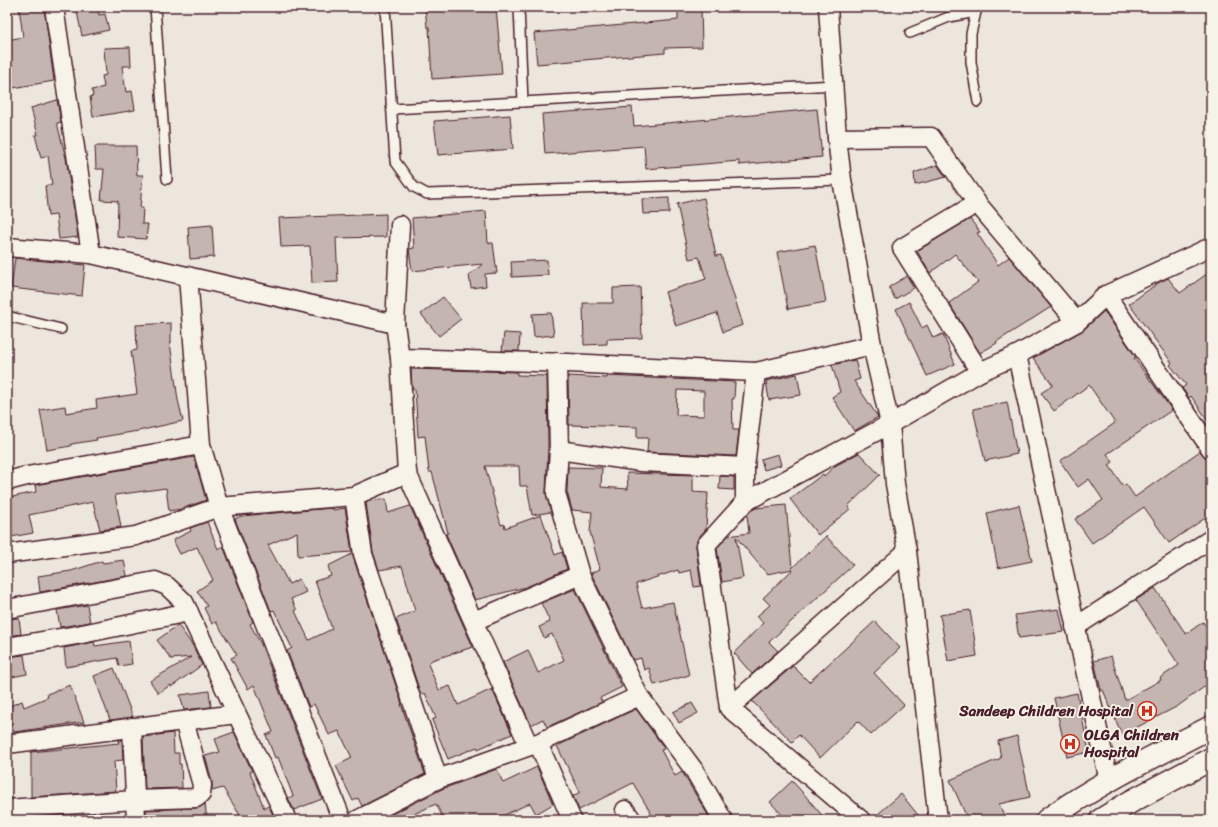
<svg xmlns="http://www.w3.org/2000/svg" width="1218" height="827" font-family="Sriracha,sans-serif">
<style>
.building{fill:#c4b5b0;stroke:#4a1f2b;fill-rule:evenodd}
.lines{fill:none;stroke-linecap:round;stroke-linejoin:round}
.service-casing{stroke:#4a1f2b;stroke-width:12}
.minor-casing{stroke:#4a1f2b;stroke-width:21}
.primary-casing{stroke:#4a1f2b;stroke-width:25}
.service{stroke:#f7f3e8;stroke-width:9}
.minor{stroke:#f7f3e8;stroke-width:18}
.primary{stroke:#f7f3e8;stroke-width:22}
.labels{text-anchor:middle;stroke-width:3.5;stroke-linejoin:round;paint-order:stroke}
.poi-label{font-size:15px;font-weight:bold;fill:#4a1f2b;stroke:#f7f3e8;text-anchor:end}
</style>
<rect width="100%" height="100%" fill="#ece6dd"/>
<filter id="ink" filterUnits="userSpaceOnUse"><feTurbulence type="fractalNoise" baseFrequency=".025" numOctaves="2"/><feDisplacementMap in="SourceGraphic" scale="8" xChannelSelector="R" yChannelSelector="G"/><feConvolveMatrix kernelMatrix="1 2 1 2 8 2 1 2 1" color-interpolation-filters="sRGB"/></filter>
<g filter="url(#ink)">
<g class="building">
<path d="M19,7H44L54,81L7,89V40L23,37Z"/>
<path d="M76,7H98L99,15L105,14L109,30L82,36Z"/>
<path d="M425,7H496L502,74L432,79L429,27H427Z"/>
<path d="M678,7H701L702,47L665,48V53L537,64L534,33L678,20Z"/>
<path d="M130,47L131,66H122L126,92L132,91L135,110L93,117L90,97L93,96L92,90L104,87L102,76L106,75L104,48Z"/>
<path d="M57,100L61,122L57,123L66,158L78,237L59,239L56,215L48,216L45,186L52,185L48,156L41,158L35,135H38L31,108Z"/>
<path d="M632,107L634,126L817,109L822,157L739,165V161L646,169L644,146L545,154L542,114Z"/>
<path d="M510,115L513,149L438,155L434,121Z"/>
<path d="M95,146H136L137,175H143L140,208H143L142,224H148L146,239L117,237L118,201L101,200L104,169H96Z"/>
<path d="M937,165L946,177L915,185L914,173Z"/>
<path d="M669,198V213L643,214L642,199Z"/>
<path d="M704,198L716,256L721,255L743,325L723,332L717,313L676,326L665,292L706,279L699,257L689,259L677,204Z"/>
<path d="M486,211L488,243H493L497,273L485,274L486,286L471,288L469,275L483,264L412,271L409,249L414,248L412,218Z"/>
<path d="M386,214V237L336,238L338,282L312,283L310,246L281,247L279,218Z"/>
<path d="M970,219L980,232L977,233L998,265L1009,257L1051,307L996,342L997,343L980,353L949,303L978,282L955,254L930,273L917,251Z"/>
<path d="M212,225L214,257L190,259L188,227Z"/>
<path d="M815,245L826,302L788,309L777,252Z"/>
<path d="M15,258L85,265L82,296L11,288Z"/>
<path d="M547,260L548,275L512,277L511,262Z"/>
<path d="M1211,271V425L1191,396L1189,398L1182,388L1186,385L1170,365L1172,363L1129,304L1158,283L1168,278L1180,293Z"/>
<path d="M907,276L914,288L895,299L889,287Z"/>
<path d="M640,287L642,338L607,339V344L584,345L583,303H613V288Z"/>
<path d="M443,297L461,319L439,336L421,314Z"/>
<path d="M909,302L922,328L927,325L933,338L943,334L955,364L927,376L896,309Z"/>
<path d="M1104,311L1136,357L1134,358L1172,410L1107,454L1113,462L1109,465L1123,486L1126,484L1135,497L1200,451L1206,458L1211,459V514L1169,543L1144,507L1092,543L1075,519L1103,500L1089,479L1078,487L1060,461L1115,423L1089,385L1054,411L1041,393L1053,385L1033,358L1082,331Z"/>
<path d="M551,313L554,335L534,337L532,314Z"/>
<path d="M171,323V343H170L178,400L183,421L138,431L96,438L97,440L71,444V446L47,450L40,410L65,406L66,413L97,408L96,400L137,394L131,351L137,350L136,325Z"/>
<path d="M504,333L520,334L519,351H502Z"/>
<path d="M855,360L860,379L854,381L878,417L854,431L832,397L840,392L832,365Z"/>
<path d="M411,369L517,372V375L547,376L548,446L546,493L551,512L532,515L527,486H520L519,466H485L501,525L504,524L505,528L541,515L555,555L562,552L567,569L526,587L475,600L446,534L448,533L432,472H429L425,436L418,437L415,389H412Z"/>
<path d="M797,374L801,395L769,400L766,381Z"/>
<path d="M568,376L607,378V376L735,382L734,399H732L733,430H739L736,456L647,452L648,438H637V427L569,425ZM677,390L704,391V416L676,415Z"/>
<path d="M1007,402L1017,454L985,461L973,409Z"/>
<path d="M859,453L880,475L848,506L850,509L818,535L790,499L823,474L824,476L835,466Z"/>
<path d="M778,454L781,465L764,470L761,459Z"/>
<path d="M194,457L206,500L181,509L169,511L166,488L115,495L121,527L100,530L93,502L29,515L33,533L11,537L7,517V498L36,492L35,485Z"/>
<path d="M568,467L602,468L601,487L628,489L627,473L693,475V492L708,493L706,529L698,538L696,546L701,586L694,587L691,570L679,573L678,570L636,584L642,608L673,602L689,675L654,685L649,668L644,670L641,658L633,660L591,573L600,569L590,532L592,512L572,510L567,492Z"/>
<path d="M720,476L734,477V490L719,489Z"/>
<path d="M386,499L388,513L410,506L473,647L432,660L428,664L439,690L450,686L458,705L492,689L512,734L478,749L477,747L448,759L432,720L436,718L425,693L421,695L396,619L415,611L402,566L379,570L373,552L366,502Z"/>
<path d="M786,505L792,568L826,536L853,565L769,642L778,651L752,674L734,653L763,623L757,616L770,605L763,598L793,569L767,574L736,537L743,578L722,582L717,548L728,536L749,533L747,515L752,510L756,508Z"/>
<path d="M1019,505L1032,561L998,568L987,513Z"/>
<path d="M333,508V510L345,508L352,552L298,556L297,532L268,545L289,584L299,579L306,592L291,599L297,610L295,611L309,640L332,629L315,581L331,576L328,566L352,554L402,704H401L425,774L362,806L358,798L353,801L336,766L352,758L339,731L329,735L314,704L309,707L287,651L292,648L274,610L271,611L235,519L241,516Z"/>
<path d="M207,522L218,549L223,546L253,622L250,624L261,644L322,799L294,810L288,798L293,796L278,757L275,758L266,735L273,732L254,685L248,689L231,658L237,655L216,622L212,624L204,608L207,606L197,591L213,580L197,547L180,554L173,540L191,531L190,528Z"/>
<path d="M124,560L127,576L40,592L38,576L71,571L102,561L103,563Z"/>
<path d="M1155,588L1186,634L1203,622L1211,634V682L1178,706L1122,735L1103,690H1101L1094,661L1111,656L1125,700L1161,680L1160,678L1179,665L1136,600Z"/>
<path d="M575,589L622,687L600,698L602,702L547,727L543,719L531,725L503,662L528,650L538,673L564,660L552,634L544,638L539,627L550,622L541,603Z"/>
<path d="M87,605L90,622L60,627L57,610Z"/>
<path d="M1059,609L1064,632L1019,638L1015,615Z"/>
<path d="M970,610L977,656L948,661L940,615Z"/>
<path d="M19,618L21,634L7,636V619Z"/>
<path d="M875,621L900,648L874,673L904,705L871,735L858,721L820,758L799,735L792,742L752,701L793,666L809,682Z"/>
<path d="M178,625L193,646L202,665L171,687V685L158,693L150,681L191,657L171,659L157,640Z"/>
<path d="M129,641L132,664L119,666L117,658L66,667L64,648L94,642L95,646Z"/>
<path d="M24,655L27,674L7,678V657Z"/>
<path d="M114,668L133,717L110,720L94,676Z"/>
<path d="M70,685L84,722L14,732L7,713V707L22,701L24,707L48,697L47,694Z"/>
<path d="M209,691L211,707L184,710L180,695Z"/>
<path d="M1077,693L1089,752L1067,757L1054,698Z"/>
<path d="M692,703L698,713L679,723L673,712Z"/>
<path d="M636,709L662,745L664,749L661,750L675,776L682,772L711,820H655L633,783L579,810L573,796L580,792L557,746Z"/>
<path d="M234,732L251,769L252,771L250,772L264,808L269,806L275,820H236L241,817L223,788L212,791V782L205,756L220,752L215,739Z"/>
<path d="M173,733L174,753H179V764H181L182,788L145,789L143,737Z"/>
<path d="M1017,736L1030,797L999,804L1006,820H968L950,780L1001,758L998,741Z"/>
<path d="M118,740H122L123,760L114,761L116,791L31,797V752L119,743Z"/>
<path d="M537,767L553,804L536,814L530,803L494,820H444L436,804L407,817L409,820H380L442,789L497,769L503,783Z"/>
<path d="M792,781L803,793L826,820H787L770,802Z"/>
<path d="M901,794L918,815L912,820H871Z"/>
<path d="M205,804L207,820H146V810L196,808Z"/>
</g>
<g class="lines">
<g class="service-casing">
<g id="service">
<path d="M155,7L167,179"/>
<path d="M385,7L395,161L414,187L427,194L842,180"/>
<path d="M519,7L523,102"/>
<path d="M977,7L971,34V62L978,102"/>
<path d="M910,33L949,17L976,12"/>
<path d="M392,109L835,85"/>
<path d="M7,316L61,329"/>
</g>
</g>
<g class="minor-casing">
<g id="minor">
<path d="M54,7L91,254"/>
<path d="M828,7L837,138L842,180L872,345L890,424L895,484L907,551L938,820"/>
<path d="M837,138L931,137L977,203L1077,322"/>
<path d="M977,203L902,248L980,372"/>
<path d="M400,225L395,324L400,358L407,473L529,746"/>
<path d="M7,247L91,254L395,324"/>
<path d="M188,276L201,445L219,507L354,496L407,473"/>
<path d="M1106,295L1211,247"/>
<path d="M1017,355L1109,781"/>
<path d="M400,358L568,363L756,372"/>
<path d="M557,362L559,450L556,493L580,575L639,696L694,770L723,820"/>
<path d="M559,450L641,462L745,467"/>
<path d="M7,481L27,476L201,445"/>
<path d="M354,496L363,554L438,779"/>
<path d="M745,502L890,424L980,372L1017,355L1077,322L1106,295L1211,449"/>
<path d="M7,554L136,536L219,507L342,820"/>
<path d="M7,609L155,581L167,586L184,602L287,820"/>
<path d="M474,621L580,575"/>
<path d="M1075,627L1211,539"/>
<path d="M7,647L77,635L189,612"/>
<path d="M729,708L907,551"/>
<path d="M132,727L136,820"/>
<path d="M538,743L572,820"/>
<path d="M7,744L236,714"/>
<path d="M7,809L135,800L196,798L201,794L202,785L184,721"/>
<path d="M625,810L632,820"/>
<path d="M357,820L438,779L538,743L639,696"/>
<path d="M861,820L729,708L706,545L745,502V467L756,372L872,345"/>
</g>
</g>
<g class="primary-casing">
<g id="primary">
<path d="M1047,820C1098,783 1155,756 1211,727"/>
<path d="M1101,820L1132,801L1211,759"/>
</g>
</g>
<use href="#service" class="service"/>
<use href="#minor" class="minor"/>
<use href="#primary" class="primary"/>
</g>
</g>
<defs>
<g id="hospital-ring" transform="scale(1)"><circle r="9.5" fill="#f7f3e8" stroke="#c8321e" stroke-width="1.5"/><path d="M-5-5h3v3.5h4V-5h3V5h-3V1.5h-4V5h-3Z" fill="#c8321e"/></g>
</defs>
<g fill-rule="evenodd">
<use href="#hospital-ring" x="1147" y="711"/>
<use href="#hospital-ring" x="1070" y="744"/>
</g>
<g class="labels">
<g class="poi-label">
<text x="1133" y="716">Sandeep Children Hospital</text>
<text x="1084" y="740" text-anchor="start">OLGA Children<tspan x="1084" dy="17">Hospital</tspan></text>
</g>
</g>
<rect width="1218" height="827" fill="none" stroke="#f7f3e8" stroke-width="24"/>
<rect x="12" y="12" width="1194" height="803" fill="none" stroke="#4a1f2b" stroke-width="1.5" filter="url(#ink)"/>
</svg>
